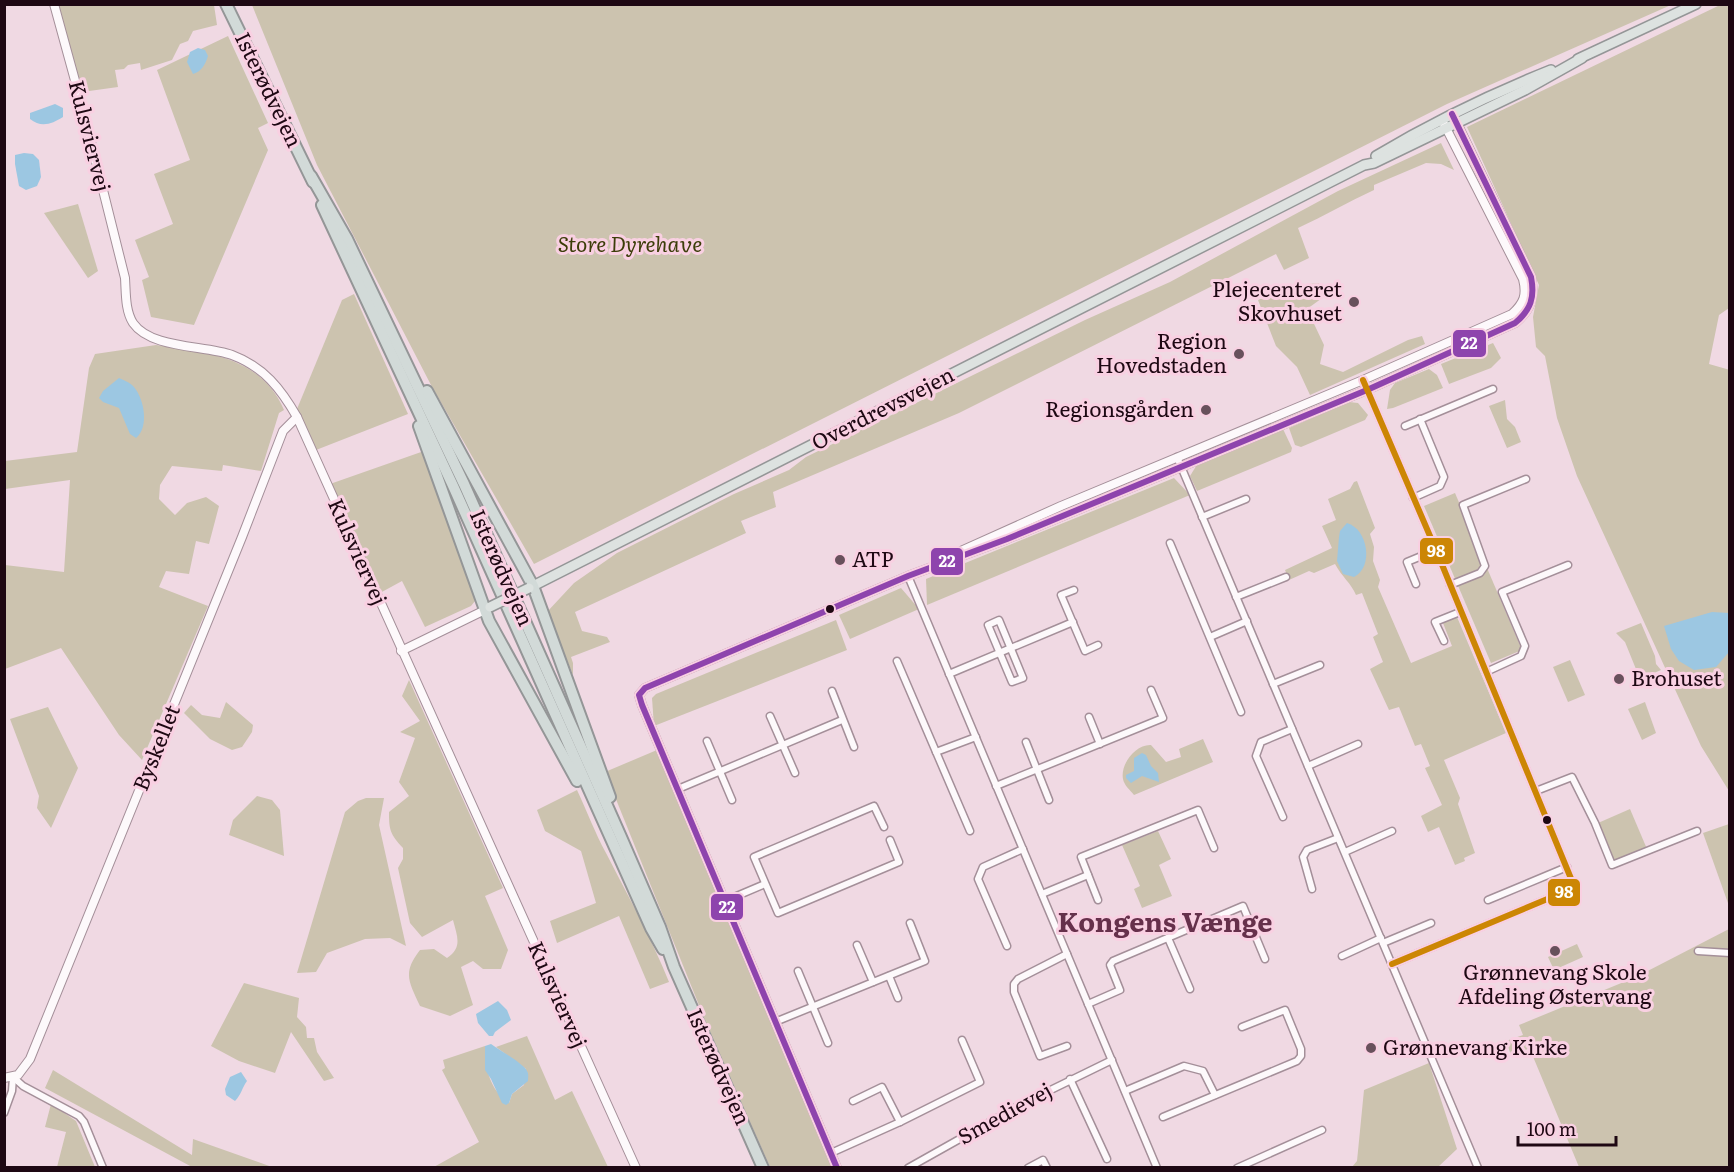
<svg xmlns="http://www.w3.org/2000/svg" width="1734" height="1172" font-family="Literata,serif">
<style>
.green{fill:#ccc3af}
.water{fill:#9cc7e2}
.lines{fill:none;stroke-linecap:round;stroke-linejoin:round}
.minor-casing{stroke:#a48f99;stroke-width:9}
.tertiary-casing{stroke:#a48f99;stroke-width:10}
.primary-casing{stroke:#949697;stroke-width:12}
.trunk-casing{stroke:#949697;stroke-width:14}
.minor{stroke:#fdf9fb;stroke-width:6}
.tertiary{stroke:#fdf9fb;stroke-width:8}
.primary{stroke:#dde2e0;stroke-width:9}
.trunk{stroke:#d2dad8;stroke-width:10}
.primary-bridge-casing{stroke:#949697;stroke-width:12;stroke-linecap:butt}
.primary-bridge{stroke:#dde2e0;stroke-width:9}
.bus-1-casing{stroke:#f9d0e2;stroke-width:10}
.bus-2-casing{stroke:#f9d0e2;stroke-width:10}
.bus-1{stroke:#8e44ad;stroke-width:6}
.bus-2{stroke:#cc8604;stroke-width:6}
.poi-dot{fill:#68515c;stroke:#f9d0e2;stroke-width:2}
.bus-dot{fill:#1e0813;stroke:#f9d0e2;stroke-width:2}
.labels{text-anchor:middle;stroke-width:6;stroke-linejoin:round;paint-order:stroke}
.street-label{font-size:21px;fill:#1e0813;stroke:#f9d0e2}
.park-label{font-size:21px;font-style:italic;fill:#3c3d09;stroke:#f9d0e2}
.poi-label{font-size:21px;fill:#1e0813;stroke:#f9d0e2;text-anchor:end}
.district-label{font-size:27px;font-weight:bold;fill:#66304b;stroke:#f9d0e2}
.line-badge{stroke:#f9d0e2;stroke-width:2}
.badge-label{font-size:16px;text-anchor:middle;font-weight:bold;fill:#fff}
</style>
<rect width="100%" height="100%" fill="#f0d9e3"/>
<g class="green">
<path d="M58,5H214L217,25L193,31L188,41L180,44L172,60L141,70L140,63L128,65L124,69L115,70L118,87L82,92Z"/>
<path d="M252,5H1671L1447,104L534,564L431,385L317,165Z"/>
<path d="M1720,5H1729V308L1719,315L1709,364L1730,370L1729,791L1701,746L1577,476L1557,418L1545,356L1536,347L1533,317L1539,285L1467,127Z"/>
<path d="M228,36L268,123L258,128L268,150L194,325L151,317L142,280L149,277L135,240L173,224L154,174L190,160L157,70Z"/>
<path d="M1441,143L1454,170L1441,164L1426,163L1374,185V190C1348,202 1324,216 1298,228L1309,258L1284,270L1276,254L959,413L773,492L776,507L741,521L746,533L575,612L582,631L607,637L610,642L571,657L573,663V675L547,612L574,583L617,553L734,494L789,470L806,457L1085,320L1170,282L1338,191Z"/>
<path d="M78,204L98,271L88,278L44,213Z"/>
<path d="M1319,283L1325,296L1307,309L1324,345L1320,364L1343,372L1408,340L1422,336L1425,344L1310,395L1297,367L1276,346L1258,300L1291,286Z"/>
<path d="M354,294L408,414L316,450L297,409L342,300Z"/>
<path d="M1493,343L1501,358L1491,368L1449,384L1441,364Z"/>
<path d="M156,345C207,353 261,356 284,410L279,413L261,471L223,465L222,471L172,466L160,485L159,499L175,515L187,503L206,497L219,506L209,544L196,541L189,574L166,571L159,587L208,606L142,760L119,735L61,648L5,669V565L64,572L70,480L5,489V461L77,452L89,368L95,354Z"/>
<path d="M1429,369L1437,375L1443,388L1393,408L1387,409L1390,390L1395,383Z"/>
<path d="M1505,400L1507,419L1515,427L1521,442L1507,448L1489,406Z"/>
<path d="M1349,402L1358,403L1368,415L1365,420L1301,447L1295,445L1289,428Z"/>
<path d="M1283,429L1292,448L1291,452L1197,491L1190,476L1198,463Z"/>
<path d="M424,451L475,601L471,606L425,627L402,581L380,593L330,484Z"/>
<path d="M1174,478L1190,495L927,605L926,579Z"/>
<path d="M1357,481L1375,528L1370,534L1374,547L1373,561L1380,580L1378,587L1411,663L1452,646L1443,623L1457,617L1506,733L1444,760L1460,798L1458,804L1475,853L1464,858L1465,861L1455,865L1439,827L1428,832L1421,816L1442,805L1425,768L1430,766L1421,744L1415,746L1399,707L1389,710L1370,669L1383,662L1373,637L1378,634L1362,593L1356,595C1351,583 1342,577 1335,564L1314,573L1309,571L1289,580L1285,570L1332,548L1322,526L1336,520L1328,499L1350,489L1354,482Z"/>
<path d="M1455,493L1522,650L1491,663L1424,506Z"/>
<path d="M901,588L919,609L850,639L839,615Z"/>
<path d="M836,620L847,650L654,726L652,698L656,694Z"/>
<path d="M1641,623L1655,656L1656,664L1661,670L1640,679L1625,642L1616,633Z"/>
<path d="M1570,660L1585,695L1568,702L1553,667Z"/>
<path d="M409,680L503,888L485,896L508,950L501,969H483L473,961L461,967L473,1005L450,1016L420,1006C409,982 402,973 420,950L434,949L447,958C463,947 457,936 453,920L422,937L410,923L398,868L403,859V848C390,834 389,830 389,812L409,796L399,782L415,738L400,732L420,721L402,696Z"/>
<path d="M226,702L253,725L252,732L242,747L232,750L210,739L184,713L191,705L202,715L220,718Z"/>
<path d="M1645,702L1656,733L1642,740L1628,709Z"/>
<path d="M48,707L78,768L51,828L37,808L39,796L10,719Z"/>
<path d="M1203,739L1213,762L1134,795C1130,790 1124,785 1123,779C1120,764 1136,744 1151,745L1166,762L1181,757L1179,749Z"/>
<path d="M657,750L832,1167H770L707,1025L605,772Z"/>
<path d="M577,790C587,811 595,833 606,853C628,896 651,937 669,982L650,989L619,916L557,943L550,921L596,903L581,851L545,831L537,810Z"/>
<path d="M257,796L272,800L280,810L284,856L229,835L233,820Z"/>
<path d="M366,798H384L379,825L406,946L390,938L365,939L327,953L316,972L297,973L345,812L358,801Z"/>
<path d="M1630,809L1647,849L1615,863L1598,823Z"/>
<path d="M1729,824H1730L1729,906L1703,833Z"/>
<path d="M1158,831L1171,859L1159,865L1172,896L1142,908L1134,889L1140,886L1122,845Z"/>
<path d="M1729,929V1167H1579L1529,1047L1528,1049L1511,1055L1506,1041L1523,1035L1519,1025L1636,977Z"/>
<path d="M1577,944L1583,957L1554,970L1548,957Z"/>
<path d="M244,983L299,998L297,1017L306,1027L307,1038H314L317,1052L334,1078L324,1081L291,1032L275,1073L239,1061L211,1046Z"/>
<path d="M527,1036L555,1100L572,1091L608,1167L432,1168L479,1142L442,1070L445,1068L443,1060L485,1046C485,1069 490,1090 509,1103L512,1094L524,1085L526,1069L496,1047Z"/>
<path d="M1429,1063L1457,1149L1438,1167H1352L1357,1161L1364,1090Z"/>
<path d="M53,1070L192,1155L193,1139L272,1167H192L45,1088Z"/>
<path d="M51,1104L76,1121L95,1167H57L66,1132L45,1127Z"/>
</g>
<g class="water">
<path d="M198,48L205,50L208,56C205,65 202,71 193,74L187,62L190,52Z"/>
<path d="M55,104L63,108V117C52,124 41,128 30,119V113Z"/>
<path d="M24,153L33,154L39,160L41,177L37,186L26,190L19,186L15,164V155Z"/>
<path d="M119,378C123,380 129,382 132,385C144,396 150,427 136,438L130,434L119,408L103,402L99,398L103,391Z"/>
<path d="M1347,523C1368,529 1374,567 1354,577L1343,574L1337,561L1339,537L1340,531Z"/>
<path d="M1712,612L1729,613V652L1716,667L1694,670L1679,661L1671,649L1664,626Z"/>
<path d="M1142,753L1146,755L1151,766L1158,773L1159,782L1142,776L1131,783L1126,778V775L1134,771V758Z"/>
<path d="M498,1001L507,1010L511,1020L495,1032L493,1036H489L478,1023L476,1014Z"/>
<path d="M491,1044C498,1049 524,1064 527,1071C529,1074 528,1077 528,1081L512,1094L509,1103L506,1105L502,1103L491,1079L485,1070V1046Z"/>
<path d="M241,1072L247,1081C242,1088 241,1095 235,1101L226,1095L225,1089L230,1077Z"/>
</g>
<g class="lines">
<g class="minor-casing">
<g id="minor">
<path d="M1363,380L1436,550L1572,881V886L1569,890L1392,964"/>
<path d="M1405,426L1493,389"/>
<path d="M1177,457L1478,1168"/>
<path d="M1413,498L1440,486L1444,477L1420,419"/>
<path d="M1202,517L1246,499"/>
<path d="M1170,543L1241,712"/>
<path d="M908,576L1157,1168"/>
<path d="M1416,584L1407,562L1436,550"/>
<path d="M1450,585L1480,573L1485,566L1463,505L1526,479"/>
<path d="M1074,590L1061,595L1085,651L1098,645"/>
<path d="M1236,597L1286,577"/>
<path d="M999,620L1023,678L1012,682L988,625Z"/>
<path d="M1210,637L1247,621"/>
<path d="M1444,641L1435,622L1460,612"/>
<path d="M897,661L970,831"/>
<path d="M1486,672L1521,656L1525,646L1502,592L1568,565"/>
<path d="M949,674L1073,622"/>
<path d="M1273,684L1320,665"/>
<path d="M832,691L854,747"/>
<path d="M770,716L795,773"/>
<path d="M1089,717L1100,744"/>
<path d="M707,741L732,800"/>
<path d="M1026,742L1049,800"/>
<path d="M936,752L976,737"/>
<path d="M1308,766L1358,744"/>
<path d="M996,786L1163,718L1151,690"/>
<path d="M678,789L842,720"/>
<path d="M1536,791L1572,777L1595,823L1612,865L1697,831"/>
<path d="M1283,817L1256,756L1261,742L1292,729"/>
<path d="M884,827L874,806L754,857L778,913L899,862L890,840"/>
<path d="M1345,852L1392,831"/>
<path d="M1312,889L1303,857L1307,850L1338,838"/>
<path d="M1042,894L1088,875"/>
<path d="M1098,900L1081,857L1198,810L1214,848"/>
<path d="M1488,900L1567,867"/>
<path d="M725,901L765,884"/>
<path d="M1168,938L1190,989"/>
<path d="M1383,943L1431,923"/>
<path d="M857,945L873,982"/>
<path d="M1007,946L978,879L983,867L1023,849"/>
<path d="M1698,951L1730,953"/>
<path d="M1067,954L1018,979L1014,984V992L1040,1056L1067,1046"/>
<path d="M1342,956L1381,938"/>
<path d="M798,971L828,1043"/>
<path d="M889,976L898,998"/>
<path d="M1088,1004L1120,990L1110,965L1113,961L1243,906L1265,959"/>
<path d="M775,1022L925,961L910,923"/>
<path d="M13,1077L23,1086L79,1116L84,1122L103,1168"/>
<path d="M1070,1079L1107,1159"/>
<path d="M1125,1091L1184,1066L1203,1071L1215,1095"/>
<path d="M853,1101L882,1087L900,1122"/>
<path d="M4,1113L12,1091L13,1077"/>
<path d="M1163,1117L1297,1061L1301,1056V1049L1285,1010L1242,1027"/>
<path d="M831,1153L900,1122L980,1082L962,1040"/>
<path d="M908,1168L1022,1104L1112,1060"/>
<path d="M1028,1168L1043,1160L1047,1168"/>
<path d="M1237,1168L1322,1130"/>
</g>
</g>
<g class="tertiary-casing">
<g id="tertiary">
<path d="M54,4L82,106L125,278C126,293 125,310 133,323C151,349 205,345 232,355C264,367 281,389 297,417L636,1168"/>
<path d="M943,559L1061,506L1363,380L1512,314C1524,303 1527,295 1523,279L1444,124"/>
<path d="M401,651L485,610"/>
<path d="M4,1078L18,1075L30,1059L242,537L283,431L297,417"/>
<path d="M837,1168L642,705L639,695L645,688L908,576L1007,539L1367,390L1515,323C1531,310 1535,297 1531,277L1455,119"/>
</g>
</g>
<g class="primary-casing">
<g id="primary">
<path d="M1578,59L1696,4"/>
<path d="M1376,156C1431,123 1491,94 1551,70"/>
<path d="M529,588L1364,165L1374,163L1525,90L1582,58"/>
</g>
</g>
<g class="trunk-casing">
<g id="trunk">
<path d="M226,4L313,182"/>
<path d="M311,176L347,239L464,484L621,837L660,927L674,967L763,1168"/>
<path d="M322,205L454,488L651,928L663,949"/>
<path d="M427,391L533,586L610,797"/>
<path d="M419,426L489,621L577,781"/>
</g>
</g>
<use href="#minor" class="minor"/>
<use href="#tertiary" class="tertiary"/>
<use href="#primary" class="primary"/>
<use href="#trunk" class="trunk"/>
<g class="primary-bridge-casing">
<path id="primary-bridge" d="M490,607L529,588"/>
</g>
<use href="#primary-bridge" class="primary-bridge"/>
<g class="bus-1-casing">
<path id="bus-1" d="M837,1168L642,705L639,695L645,688L908,576L1007,539L1367,390L1515,323C1531,310 1535,297 1531,277L1452,114"/>
</g>
<g class="bus-2-casing">
<path id="bus-2" d="M1363,380L1436,550L1572,881V886L1569,890L1392,964"/>
</g>
<use href="#bus-1" class="bus-1"/>
<use href="#bus-2" class="bus-2"/>
</g>
<g class="poi-dot">
<circle cx="1354" cy="302" r="6"/>
<circle cx="1239" cy="354" r="6"/>
<circle cx="1206" cy="410" r="6"/>
<circle cx="840" cy="560" r="6"/>
<circle cx="1619" cy="679" r="6"/>
<circle cx="1555" cy="951" r="6"/>
<circle cx="1371" cy="1048" r="6"/>
</g>
<g class="bus-dot">
<circle cx="830" cy="609" r="5"/>
<circle cx="1547" cy="820" r="5"/>
</g>
<g class="labels">
<g class="street-label">
<text transform="translate(268 90) rotate(64)" y="7">Isterødvejen</text>
<text transform="translate(89 136) rotate(76)" y="7">Kulsviervej</text>
<text transform="translate(883 409) rotate(-27)" y="7">Overdrevsvejen</text>
<text transform="translate(357 552) rotate(66)" y="7">Kulsviervej</text>
<text transform="translate(501 568) rotate(66)" y="7">Isterødvejen</text>
<text transform="translate(157 748) rotate(-68)" y="7">Byskellet</text>
<text transform="translate(557 995) rotate(66)" y="7">Kulsviervej</text>
<text transform="translate(718 1067) rotate(66)" y="7">Isterødvejen</text>
<text transform="translate(1005 1114) rotate(-29)" y="7">Smedievej</text>
</g>
<g class="park-label">
<text x="630" y="252">Store Dyrehave</text>
</g>
<g class="poi-label">
<text x="1342" y="297">Plejecenteret<tspan x="1342" dy="24">Skovhuset</tspan></text>
<text x="1227" y="349">Region<tspan x="1227" dy="24">Hovedstaden</tspan></text>
<text x="1194" y="417">Regionsgården</text>
<text x="852" y="567" text-anchor="start">ATP</text>
<text x="1631" y="686" text-anchor="start">Brohuset</text>
<text x="1555" y="980" text-anchor="middle">Grønnevang Skole<tspan x="1555" dy="24">Afdeling Østervang</tspan></text>
<text x="1383" y="1055" text-anchor="start">Grønnevang Kirke</text>
</g>
<g class="district-label">
<text x="1165" y="932">Kongens Vænge</text>
</g>
</g>
<g class="line-badge">
<rect x="1452" y="329" width="35" height="29" rx="6" fill="#8e44ad"/>
<rect x="1419" y="537" width="35" height="28" rx="6" fill="#cc8604"/>
<rect x="930" y="547" width="34" height="29" rx="6" fill="#8e44ad"/>
<rect x="1547" y="878" width="34" height="29" rx="6" fill="#cc8604"/>
<rect x="710" y="893" width="34" height="28" rx="6" fill="#8e44ad"/>
</g>
<g class="badge-label">
<text x="1469" y="349">22</text>
<text x="1436" y="557">98</text>
<text x="947" y="567">22</text>
<text x="1564" y="898">98</text>
<text x="727" y="913">22</text>
</g>
<rect width="1734" height="1172" fill="none" stroke="#1e0813" stroke-width="12"/>
<path d="M1518 1136v9h98v-9" fill="none" stroke="#1e0813" stroke-width="3"/>
<text x="1527" y="1136" font-size="18" fill="#1e0813" stroke="#f9d0e2" stroke-width="4.5" paint-order="stroke">100 m</text>
</svg>
